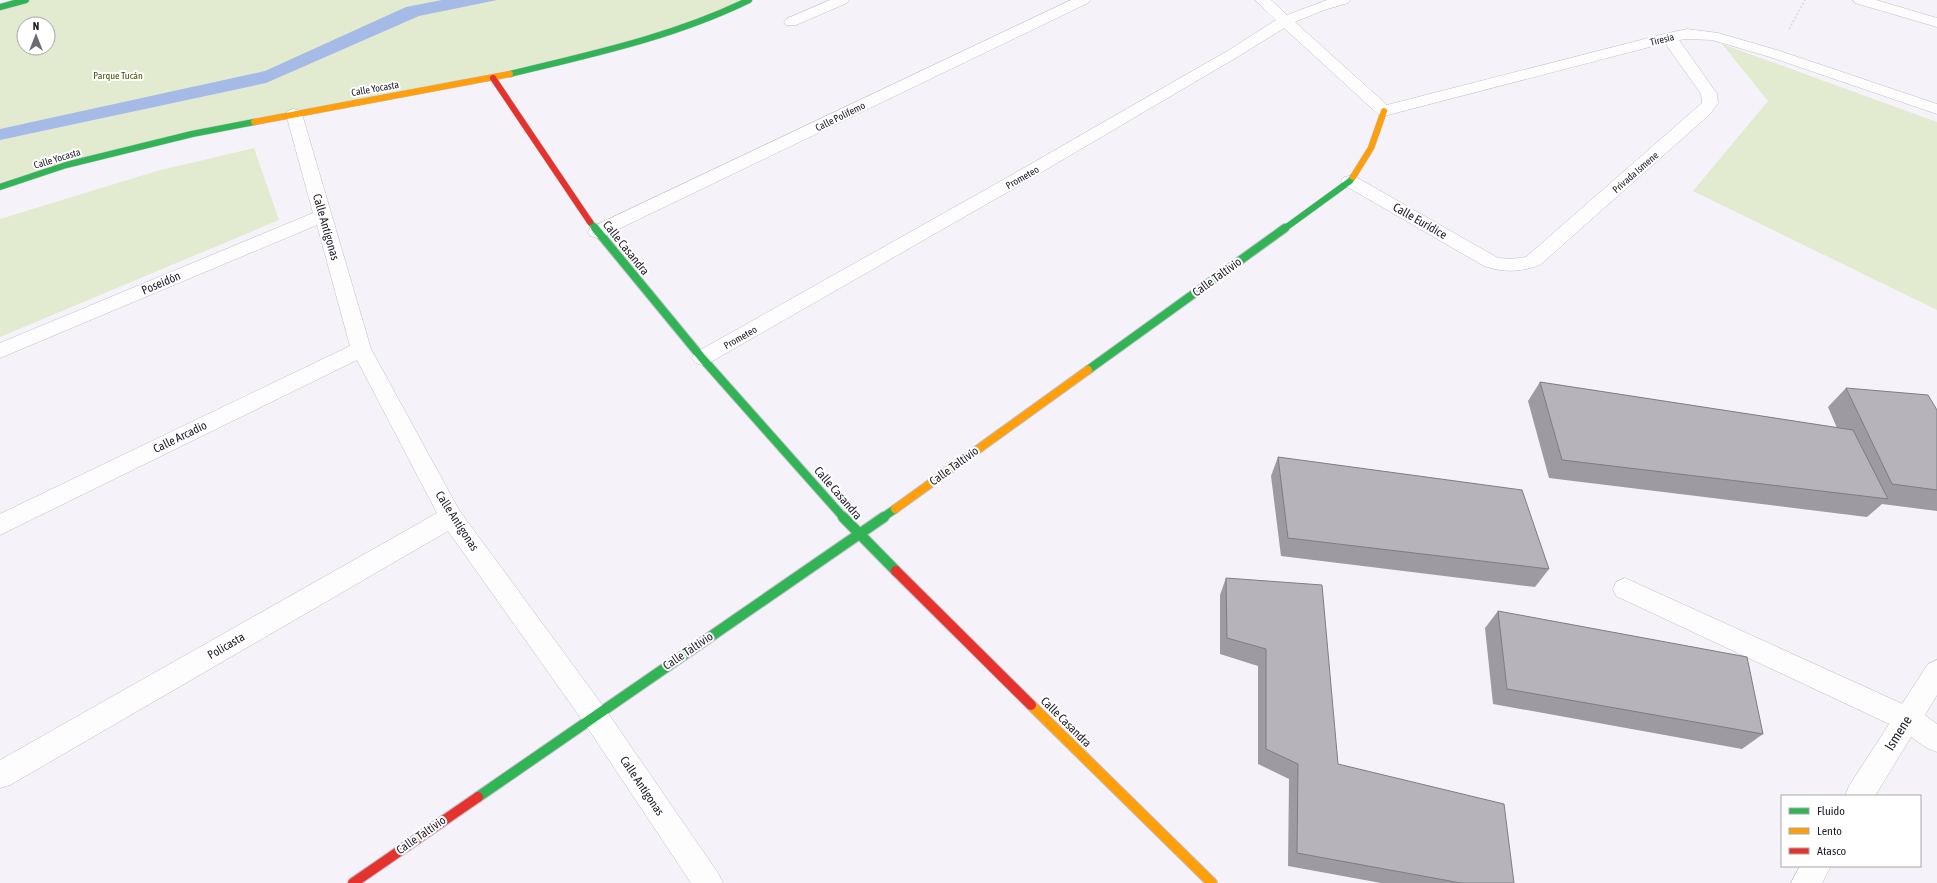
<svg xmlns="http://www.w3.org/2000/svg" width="1937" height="883" font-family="'Asap Condensed',sans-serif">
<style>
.green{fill:#e2eacf;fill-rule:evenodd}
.water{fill:#a5bae7}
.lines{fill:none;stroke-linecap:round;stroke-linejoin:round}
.lane-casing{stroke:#c1bec6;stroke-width:1}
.street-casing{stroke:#c1bec6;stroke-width:1}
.fast-far2-casing{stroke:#c1bec6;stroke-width:7}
.fast-far1-casing{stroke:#c1bec6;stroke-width:10}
.fast-casing{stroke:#c1bec6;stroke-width:12}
.slow-far2-casing{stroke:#c1bec6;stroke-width:7}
.slow-far1-casing{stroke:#c1bec6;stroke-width:10}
.slow-casing{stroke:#c1bec6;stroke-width:12}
.jam-far1-casing{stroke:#c1bec6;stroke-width:7}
.jam-casing{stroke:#c1bec6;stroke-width:12}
.path{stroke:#dedde0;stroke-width:2;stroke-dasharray:2 2;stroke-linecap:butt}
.lane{fill:#fefdfe;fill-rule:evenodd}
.street{fill:#fefdfe;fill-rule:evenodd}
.fast-far2{stroke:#30b455;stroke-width:6}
.fast-far1{stroke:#30b455;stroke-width:8}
.fast{stroke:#30b455;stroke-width:10}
.slow-far2{stroke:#ff9f0a;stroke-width:6}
.slow-far1{stroke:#ff9f0a;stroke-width:8}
.slow{stroke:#ff9f0a;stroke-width:10}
.jam-far1{stroke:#e5322d;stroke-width:6}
.jam{stroke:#e5322d;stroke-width:10}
.wall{fill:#9d9aa1}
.building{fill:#b6b3bb;stroke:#7f7d83}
.labels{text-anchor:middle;stroke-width:4;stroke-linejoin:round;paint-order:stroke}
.far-street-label{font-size:10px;fill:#24202b;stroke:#fff}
.far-park-label{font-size:10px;fill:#425400;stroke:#fff}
.street-label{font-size:12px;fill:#24202b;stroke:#fff}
.near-street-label{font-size:14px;fill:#24202b;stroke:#fff}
</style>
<rect width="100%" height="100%" fill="#f5f3f9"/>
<g class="green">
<path d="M26,0H749L728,11L609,50L192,134L0,187V7ZM24,24H48V48H24Z"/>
<path d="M1722,44L1937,122V310L1693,191L1768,101Z"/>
<path d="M254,148L279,220L0,337V219L157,171Z"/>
</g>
<path class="water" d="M442,0H497L419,16L266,83L0,140V129L265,71L406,7Z"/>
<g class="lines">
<g class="lane-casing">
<path id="lane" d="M1625,578L1916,710L1920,719L1916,728L1907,732L1898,728L1616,596L1613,589L1616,582Z"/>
</g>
<g class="street-casing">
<g id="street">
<path d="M830,0H849L847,3L796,25H786L784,22L786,19Z"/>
<path d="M1071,0H1090L1088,3L604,236L597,238L590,236L588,232L590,228Z"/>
<path d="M1255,0H1271L1287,15L1327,0H1350L1348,3L1324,10L1295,22L1387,105L1664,34L1687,29L1718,33L1780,51L1937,104V114L1770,57L1712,40L1687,39L1679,40L1717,94L1718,103L1710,114L1540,265C1520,272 1504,273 1484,266L1344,185L1341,181L1344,177L1350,176L1356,177L1498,258L1512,259L1526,257L1702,103L1701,94L1665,43L1384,116L1378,114L1284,28L1239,56L1013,189L709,363L702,365L695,363L692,358L695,353L1001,181L1229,50L1276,20Z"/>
<path d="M1853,0H1876L1937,18V27L1855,3Z"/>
<path d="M294,109L300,111L302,114L371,349L459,510L603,706L718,873L723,883H691L585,724L448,531L10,785L0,788V760L437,513L357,360L0,535V514L350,346L317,225L0,358V343L313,213L286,114L288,111Z"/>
<path d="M1937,660V695L1925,715L1937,724V752L1927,748L1911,737L1875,796H1845L1849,786L1928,664Z"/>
<path d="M1800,866H1831L1822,883H1791Z"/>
</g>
</g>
<g class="fast-far2-casing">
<g id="fast-far2">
<path d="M0,7L26,0"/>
<path d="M510,74C592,54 673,37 749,0"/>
<path d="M0,187L66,165L192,134L254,122"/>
<path d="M590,222L596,229"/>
<path d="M1284,229L1350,181L1353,177"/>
</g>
</g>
<g class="fast-far1-casing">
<g id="fast-far1">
<path d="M595,228L702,358L844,518"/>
<path d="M1088,370L1285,228"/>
<path d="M882,518L895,509"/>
</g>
</g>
<g class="fast-casing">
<g id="fast">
<path d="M843,517L896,571"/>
<path d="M478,797L884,517"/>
</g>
</g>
<g class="slow-far2-casing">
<g id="slow-far2">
<path d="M254,122L510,74"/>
<path d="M1353,177L1371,148L1384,111"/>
</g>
</g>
<g class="slow-far1-casing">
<path id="slow-far1" d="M895,509L1088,370"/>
</g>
<g class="slow-casing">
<path id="slow" d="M1031,705L1212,883"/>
</g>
<g class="jam-far1-casing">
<path id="jam-far1" d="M493,78L590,222"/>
</g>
<g class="jam-casing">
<g id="jam">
<path d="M896,571L1031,705"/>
<path d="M353,883L478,797"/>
</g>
</g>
<path class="path" d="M1789,29L1805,0"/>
<use href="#lane" class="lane"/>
<use href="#street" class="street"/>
<use href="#fast-far2" class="fast-far2"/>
<use href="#fast-far1" class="fast-far1"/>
<use href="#fast" class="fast"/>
<use href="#slow-far2" class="slow-far2"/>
<use href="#slow-far1" class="slow-far1"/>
<use href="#slow" class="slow"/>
<use href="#jam-far1" class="jam-far1"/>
<use href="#jam" class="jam"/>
</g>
<g class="wall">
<path d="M1540,382L1837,428L1828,407L1846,388L1937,410V511L1882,504L1867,517L1549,478L1528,401Z"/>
<path d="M1278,457L1549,569L1535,587L1281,556L1271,476Z"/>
<path d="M1226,578L1338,764L1514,883H1381L1288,866L1289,779L1258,764V666L1220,654V595Z"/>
<path d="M1498,611L1763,734L1742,749L1493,704L1485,628Z"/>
</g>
<g class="building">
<path d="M1540,382L1853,430L1888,499L1562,460Z"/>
<path d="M1846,388L1928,395L1937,410V490L1892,484Z"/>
<path d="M1278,457L1522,490L1549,569L1288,538Z"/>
<path d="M1226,578L1322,585L1338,764L1504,804L1514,883H1461L1297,853L1298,764L1266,749V649L1227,638Z"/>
<path d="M1498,611L1747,657L1763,734L1507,689Z"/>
</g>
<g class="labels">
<g class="far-street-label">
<text transform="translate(1662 39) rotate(-14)" y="4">Tiresia</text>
<text transform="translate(375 88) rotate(-10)" y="4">Calle Yocasta</text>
<text transform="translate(840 116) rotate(-26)" y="4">Calle Polifemo</text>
<text transform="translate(57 158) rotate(-17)" y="4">Calle Yocasta</text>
<text transform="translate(1635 172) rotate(-41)" y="4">Privada Ismene</text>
<text transform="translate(1022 177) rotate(-30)" y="4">Prometeo</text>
<text transform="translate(740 337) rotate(-30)" y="4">Prometeo</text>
</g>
<g class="far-park-label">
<text x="118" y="79">Parque Tucán</text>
</g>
<g class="street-label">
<text transform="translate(1420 221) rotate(30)" y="4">Calle Eurídice</text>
<text transform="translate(326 227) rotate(74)" y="4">Calle Antígonas</text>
<text transform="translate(626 248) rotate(51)" y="4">Calle Casandra</text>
<text transform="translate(1217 277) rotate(-36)" y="4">Calle Taltivio</text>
<text transform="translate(161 283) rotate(-23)" y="4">Poseidón</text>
<text transform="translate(180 437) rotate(-26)" y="4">Calle Arcadio</text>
<text transform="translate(954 466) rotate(-36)" y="4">Calle Taltivio</text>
<text transform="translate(838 493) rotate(49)" y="4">Calle Casandra</text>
<text transform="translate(457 521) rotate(57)" y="4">Calle Antígonas</text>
<text transform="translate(226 646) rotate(-30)" y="4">Policasta</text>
<text transform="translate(688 651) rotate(-34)" y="4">Calle Taltivio</text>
<text transform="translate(1066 722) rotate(45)" y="4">Calle Casandra</text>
<text transform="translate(642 786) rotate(56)" y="4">Calle Antígonas</text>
<text transform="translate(421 835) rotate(-35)" y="4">Calle Taltivio</text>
</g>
<g class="near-street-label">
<text transform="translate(1898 733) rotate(-58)" y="5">Ismene</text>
</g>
</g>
<rect x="1781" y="795" width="140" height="72" fill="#ffffff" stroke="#a7a6aa"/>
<rect x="1789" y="808" width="20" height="6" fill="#30b455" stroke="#a7a6aa"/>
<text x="1817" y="815" font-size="12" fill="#24202b">Fluido</text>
<rect x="1789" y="828" width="20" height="6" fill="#ff9f0a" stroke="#a7a6aa"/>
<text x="1817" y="835" font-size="12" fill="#24202b">Lento</text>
<rect x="1789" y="848" width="20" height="6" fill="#e5322d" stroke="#a7a6aa"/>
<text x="1817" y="855" font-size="12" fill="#24202b">Atasco</text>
<g transform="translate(36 36)"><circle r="19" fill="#ffffff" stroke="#a7a6aa"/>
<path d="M0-3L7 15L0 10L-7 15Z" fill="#6d6a73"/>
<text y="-6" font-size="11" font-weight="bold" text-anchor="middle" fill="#24202b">N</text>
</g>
</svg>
